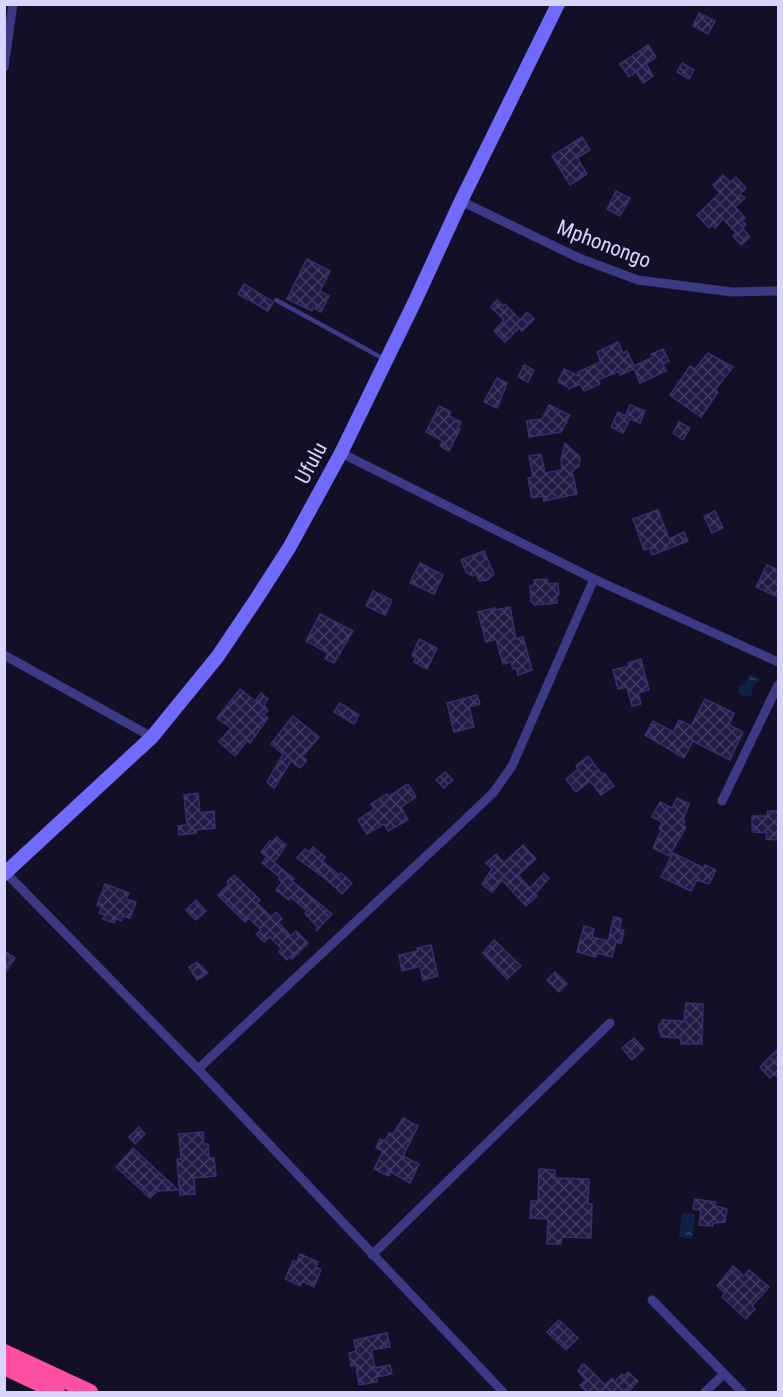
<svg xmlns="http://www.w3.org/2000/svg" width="783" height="1397" font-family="'Roboto Condensed',sans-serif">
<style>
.water{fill:url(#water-ripples)}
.building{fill:url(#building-cross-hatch);stroke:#3b2d73;stroke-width:1.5}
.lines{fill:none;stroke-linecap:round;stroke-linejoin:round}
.lane{stroke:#3d3a85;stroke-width:4.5}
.street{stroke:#3d3a85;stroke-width:9}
.secondary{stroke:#6f6bff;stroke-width:14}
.highway{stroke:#ff4fa3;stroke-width:16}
.labels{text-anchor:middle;stroke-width:5;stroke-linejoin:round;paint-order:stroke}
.street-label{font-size:21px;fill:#d9d4ff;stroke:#130f26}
</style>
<defs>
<pattern id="water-ripples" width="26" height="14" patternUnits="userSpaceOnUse" patternTransform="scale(1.5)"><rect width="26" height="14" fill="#0c2248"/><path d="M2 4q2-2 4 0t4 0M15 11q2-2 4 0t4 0" fill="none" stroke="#2f4163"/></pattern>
<pattern id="building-cross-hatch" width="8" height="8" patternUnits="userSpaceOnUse" patternTransform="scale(1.5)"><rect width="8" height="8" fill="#241b47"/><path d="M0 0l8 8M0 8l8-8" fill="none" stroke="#433b63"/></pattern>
</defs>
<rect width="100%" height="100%" fill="#130f26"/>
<g class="water">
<path d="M750,674L761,680L753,685L752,695L749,697L740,694L738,691L739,687L747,682Z"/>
<path d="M682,1213L695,1215L692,1239L679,1237Z"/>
</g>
<g class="building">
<path d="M699,13L715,21L708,34L693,26Z"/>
<path d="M648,45L656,57L646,64L653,76L643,83L636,72L629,77L620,64Z"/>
<path d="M682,63L694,70L689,79L677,72Z"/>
<path d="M582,137L590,150L577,158L587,174L570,185L552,156Z"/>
<path d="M723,175L730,182L736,177L746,188L740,194L745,198L735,207L745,218L742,221L746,225L742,228L750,237L741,245L733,236L736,233L723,219L715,228L712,225L709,228L697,215L720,193L713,185Z"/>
<path d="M616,191L630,198L620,216L607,209Z"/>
<path d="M307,259L330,271L320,291L329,296L321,312L313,308L312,311L287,299Z"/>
<path d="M244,284L272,301L273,303L268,311L238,294Z"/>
<path d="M497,300L503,306L505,304L520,320L527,312L534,319L522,331L519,328L505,342L494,331L504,320L491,307Z"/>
<path d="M618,342L623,353L627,351L634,366L653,357L651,354L663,349L669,361L663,364L666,371L640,383L634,369L620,375L619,371L598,380L600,384L584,391L580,384L569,389L568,387L558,382L564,369L579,376L578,372L601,362L597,352Z"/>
<path d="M708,353L733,367L715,390L718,392L701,417L670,395L690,366L695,369Z"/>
<path d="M524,365L534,370L528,382L518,377Z"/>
<path d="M497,378L507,383L497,408L484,402Z"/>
<path d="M549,405L570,415L561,432L529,437L527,421L542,419Z"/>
<path d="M630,405L645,411L640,423L630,419L623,433L611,427L618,412L625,416Z"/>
<path d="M439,406L451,412L449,416L461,422L458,428L460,429L449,451L440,446L443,441L426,432Z"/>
<path d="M679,422L690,428L683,440L673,433Z"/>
<path d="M565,443L580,457L579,466L572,471L577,494L544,501L543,496L532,498L528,478L533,477L529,456L541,454L545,473L562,470L561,460Z"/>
<path d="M658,510L669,539L684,532L688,541L652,555L650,548L644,550L633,519Z"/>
<path d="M715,511L723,528L712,533L704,516Z"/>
<path d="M484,551L494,574L487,580L479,581L476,574L472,576L466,572L461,560Z"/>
<path d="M420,563L443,575L434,594L410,583Z"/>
<path d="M767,565L778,570V597L756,587Z"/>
<path d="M547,579L548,584L558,583L559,595L556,596L557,603L534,605L533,602H531L530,586L534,585V580Z"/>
<path d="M373,591L392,600L385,615L366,606Z"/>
<path d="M510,607L516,639L523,637L532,670L518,675L516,668L513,669L511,662L503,664L496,639L486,642L478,612L495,608V610Z"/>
<path d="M320,614L353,631L334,663L325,659L328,653L306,641Z"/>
<path d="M419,639L437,648L427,669L414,662L416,658L412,656Z"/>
<path d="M641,659L649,690L638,693L641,704L632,706L627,687L618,689L613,670L629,666L628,663Z"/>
<path d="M240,689L255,701L261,693L268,699L264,705L268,711L263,714L268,718L250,743L247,741L235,756L219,742L231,728L217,718Z"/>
<path d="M477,695L480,704L469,707L474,727L454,732L447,703Z"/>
<path d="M705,699L734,713L729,725L743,732L730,760L693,741L684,758L645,735L653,721L673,732L679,720L691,726Z"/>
<path d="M340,703L359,715L354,724L334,712Z"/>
<path d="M293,716L319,737L302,757L307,760L300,768L291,761L274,788L267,782L283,754L271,744Z"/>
<path d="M588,756L600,772L602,774L604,773L614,786L601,795L590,781L576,792L566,779L578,769L576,766Z"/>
<path d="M445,772L453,780L444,788L436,780Z"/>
<path d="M408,784L416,797L401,807L408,820L388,831L384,824L367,834L358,820L374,809L371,804L387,794L388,797Z"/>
<path d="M198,793L200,813L214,811L215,828L196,830V833L179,835L178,826L187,825L184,795Z"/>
<path d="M677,798L689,804L683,820L685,821L683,825L686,827L669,856L653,848L661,830L659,829L662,822L652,817L660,802L672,808Z"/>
<path d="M768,811H778V840L766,839L767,833L754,832V830H752V816H767Z"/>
<path d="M277,837L286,845L274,862L294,879L292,881L332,914L316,931L318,927L305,914L307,911L291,897L289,900L276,890L282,882L279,879L280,877L262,863L267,857L261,852L270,841L272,842Z"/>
<path d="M523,845L536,859L518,875L530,888L544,873L549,878L535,894L537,896L526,906L502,880L492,892L482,884L492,869L486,863L496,854L504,863Z"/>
<path d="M313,847L325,857L322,861L339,875L341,873L352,883L342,894L327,880L297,858L305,849L309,852Z"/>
<path d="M673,853L704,868L705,865L716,870L709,884L697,880L691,891L661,877Z"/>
<path d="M234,875L260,900L257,903L271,917L276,912L282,919L278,922L291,936L296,931L308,943L292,959L290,957L287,960L279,952L282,949L270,937L264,942L256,934L261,930L249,918L245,922L218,895L229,884L227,882Z"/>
<path d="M105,884L129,893L126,899L136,902L130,918L123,916L121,921L116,918L114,923L103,919L105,915L99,913L102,907L97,905Z"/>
<path d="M196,900L206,911L196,920L186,910Z"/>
<path d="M614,917L622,919L619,929L624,930L621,944L616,942L612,957L597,953L596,957L577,952L584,926L594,929L592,937L608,941Z"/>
<path d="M494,940L521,966L507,979L483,953Z"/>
<path d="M431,945L438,976L423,980L420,966L402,971L399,955L418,951L417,948Z"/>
<path d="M4,951L15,958L4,975Z"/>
<path d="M197,962L208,973L197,980L189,967Z"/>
<path d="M555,972L567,984L559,992L547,980Z"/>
<path d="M686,1003L703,1004L702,1044H681V1038L661,1037V1033L659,1032V1024H662V1020L684,1021Z"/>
<path d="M634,1038L644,1049L632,1060L622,1048Z"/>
<path d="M778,1049V1078L774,1074L770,1078L760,1067Z"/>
<path d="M403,1118L418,1126L403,1156L419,1164L410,1183L391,1172L389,1176L374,1169L383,1151L376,1148L380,1139L385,1141L389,1133L393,1134Z"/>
<path d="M139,1127L145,1134L135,1144L129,1137Z"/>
<path d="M203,1132L204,1144H208L209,1158H214L216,1176L194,1178L195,1194L180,1195L177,1159H181L179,1134Z"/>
<path d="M133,1148L178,1190L157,1191L150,1198L116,1167Z"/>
<path d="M539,1169L555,1170V1178L589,1179L588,1204H592L591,1238L562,1237L561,1244H547L548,1219L530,1218L531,1201H538Z"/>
<path d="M695,1199L716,1202L715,1206L727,1209L725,1222L713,1223V1226L699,1225L701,1210L693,1209Z"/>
<path d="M300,1254L318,1262L316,1267L321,1270L314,1287L302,1281L300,1286L285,1279L293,1261L297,1262Z"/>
<path d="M733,1266L744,1276L749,1270L769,1287L752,1306L755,1309L746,1319L722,1297L725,1293L717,1286Z"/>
<path d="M559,1320L578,1338L566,1350L547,1332Z"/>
<path d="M387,1333L390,1347L371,1350L375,1368L390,1365L392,1374L376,1377L377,1382L359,1385L356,1365L351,1366L349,1353L356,1351L354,1340Z"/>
<path d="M583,1364H584L605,1385L612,1378L615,1381L622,1374L624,1376L628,1372L638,1381L628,1392H587L580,1385L586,1380L578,1371Z"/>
</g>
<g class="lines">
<path class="lane" d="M276,300L384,359"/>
<g class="street">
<path d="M4,67L13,4"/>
<path d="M461,201L579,258L638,280L732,292L778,291"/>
<path d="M341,453L594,579L778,662"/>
<path d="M4,655L152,737"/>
<path d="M722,801L778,685"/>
<path d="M6,873L198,1069L503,1392"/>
<path d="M198,1069L453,831L493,793L512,766L594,579"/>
<path d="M372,1255L610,1023"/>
<path d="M652,1300L742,1392"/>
<path d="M705,1392L724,1374"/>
</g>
<path class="secondary" d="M4,874L152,737L218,656L255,601L289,548L341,453L416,299L461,201L558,4"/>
<g class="highway">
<path d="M4,1352L90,1392"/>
<path d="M4,1367L57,1392"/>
</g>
</g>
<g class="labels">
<g class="street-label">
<text transform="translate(604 244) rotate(21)" y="7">Mphonongo</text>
<text transform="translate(311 463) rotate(-62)" y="7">Ufulu</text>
</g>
</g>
<rect width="783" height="1397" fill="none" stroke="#d9d4ff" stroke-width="12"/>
</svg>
